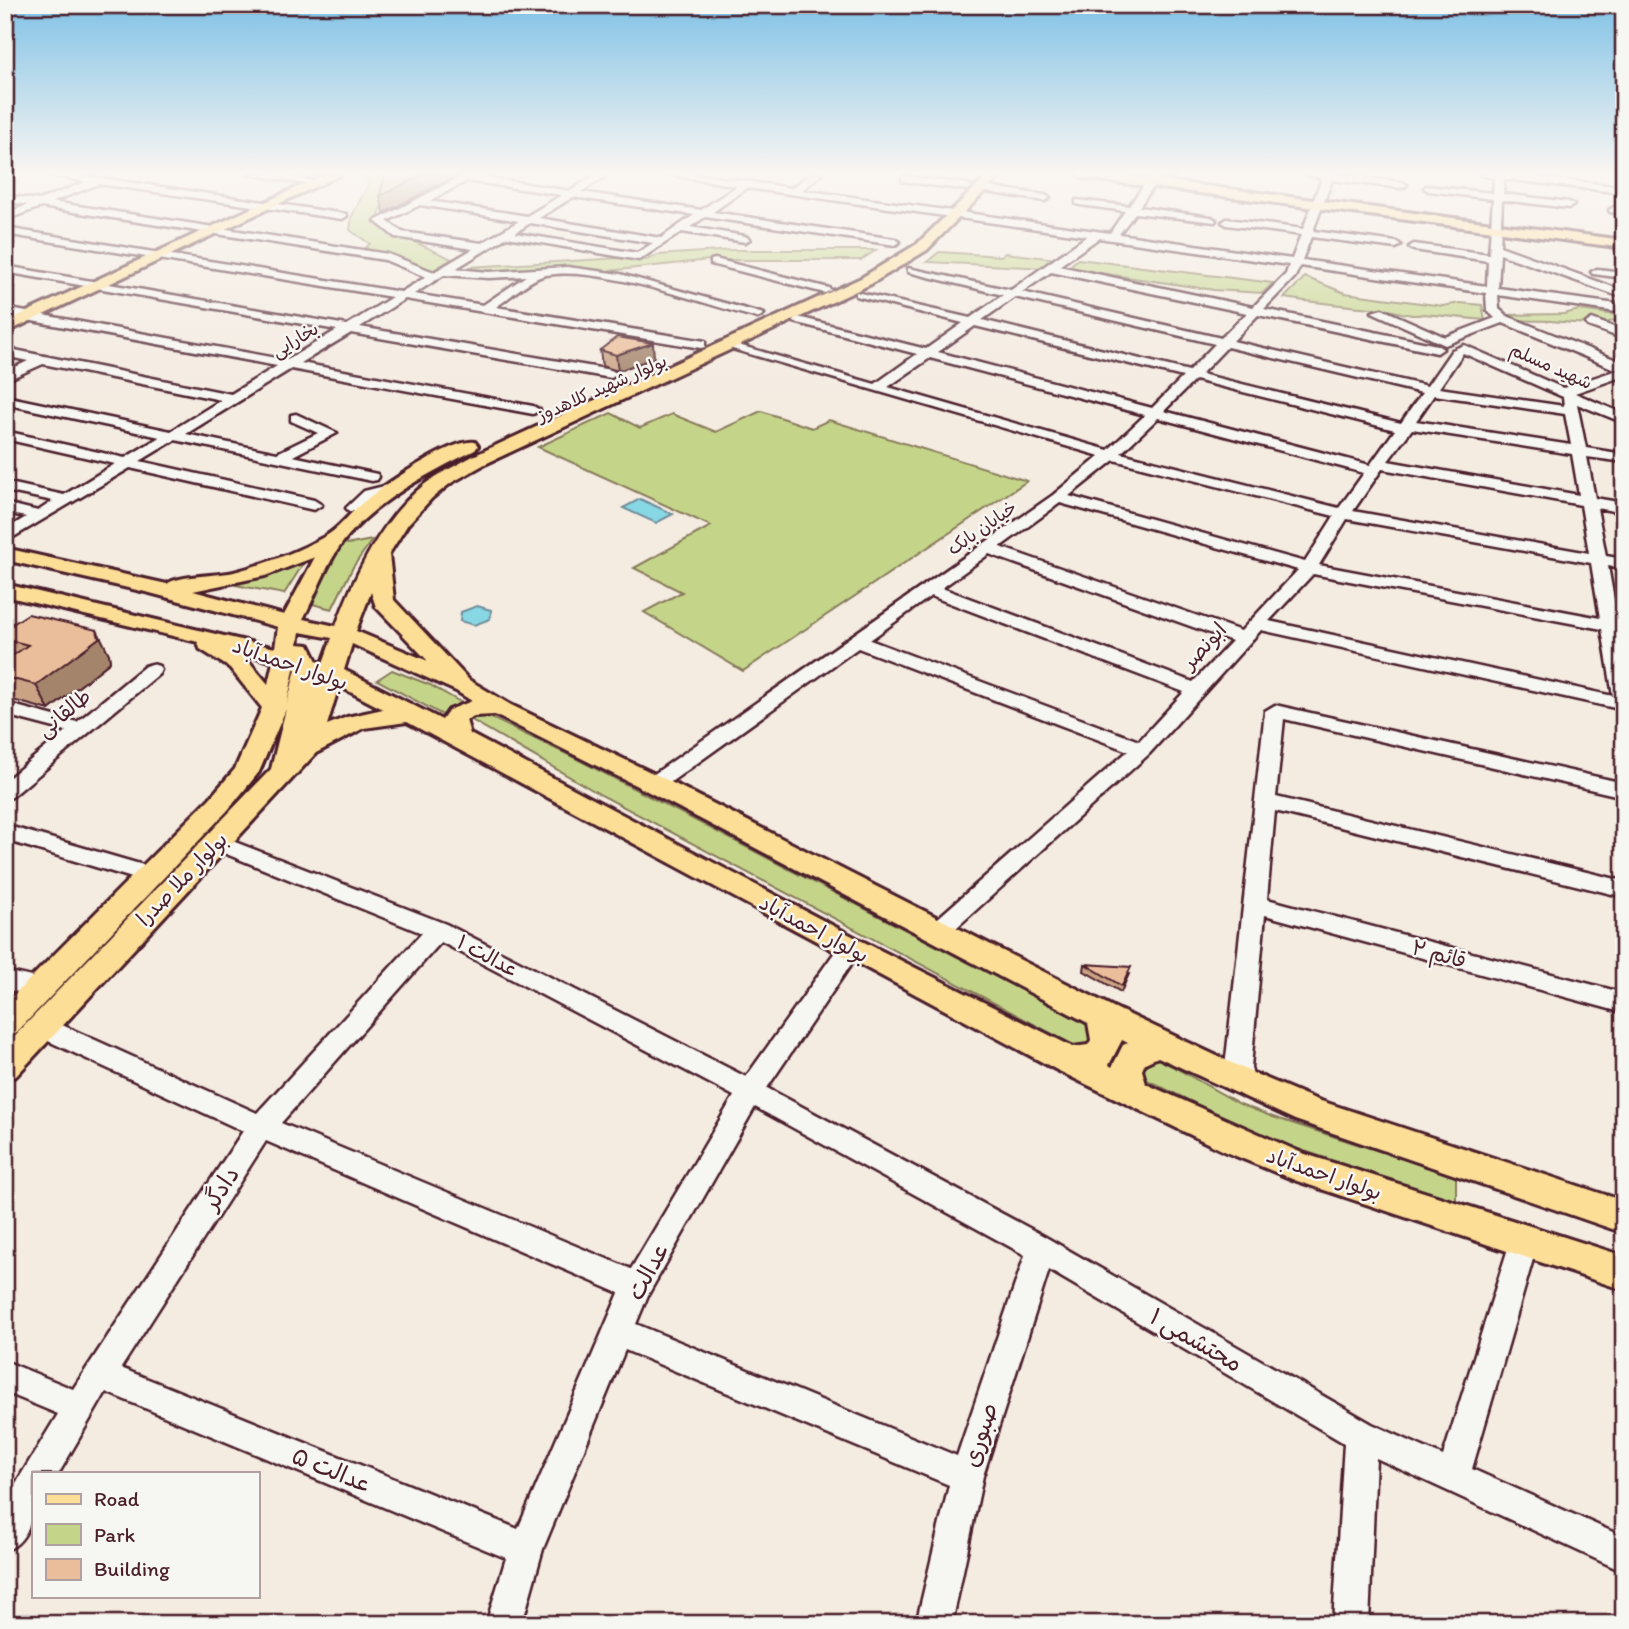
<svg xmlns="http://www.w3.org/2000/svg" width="1629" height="1629" font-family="Itim,'Playpen Sans Arabic',sans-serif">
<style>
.green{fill:#c4d58a;stroke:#877a5a;stroke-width:2}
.water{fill:#88d7e4;stroke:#6f8d9a;stroke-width:2}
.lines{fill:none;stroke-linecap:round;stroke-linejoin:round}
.minor-casing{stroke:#4a1f2b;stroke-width:5}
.major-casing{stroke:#4a1f2b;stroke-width:6}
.minor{fill:#f6f6f2;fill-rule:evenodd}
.major{fill:#fdde96;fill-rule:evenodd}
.wall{fill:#caa385;stroke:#4a1f2b;stroke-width:2}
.shaded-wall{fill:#a4856c;stroke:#4a1f2b;stroke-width:2}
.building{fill:#ebbe9b;stroke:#4a1f2b;stroke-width:2}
.labels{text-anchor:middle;stroke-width:5;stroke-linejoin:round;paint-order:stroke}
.far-street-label{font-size:18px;fill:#4a1f2b;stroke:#f6f6f2}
.street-label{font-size:21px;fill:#4a1f2b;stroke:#f6f6f2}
.near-street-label{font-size:24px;fill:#4a1f2b;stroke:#f6f6f2}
</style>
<rect width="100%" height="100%" fill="#f4ebe1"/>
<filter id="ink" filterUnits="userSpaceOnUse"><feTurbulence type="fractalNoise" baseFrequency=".0143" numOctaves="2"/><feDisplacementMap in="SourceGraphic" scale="14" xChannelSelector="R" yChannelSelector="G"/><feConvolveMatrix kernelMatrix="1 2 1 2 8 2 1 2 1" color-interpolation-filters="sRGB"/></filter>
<g filter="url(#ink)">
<g class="green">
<path d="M359,174H382L389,179L378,219L380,226L452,259L432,271L393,255L364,249L370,244L350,230L352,216L370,181Z"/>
<path d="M733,250H876L861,260H710L599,272H460L469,267L621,258L646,260L658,255Z"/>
<path d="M939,252L1001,256L1005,253L1056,259L1046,268L927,262Z"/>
<path d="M1078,259L1273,283L1263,293L1214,290L1067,268Z"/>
<path d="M1305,277L1345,293L1443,306L1460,303L1482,305L1485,320L1424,314C1409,318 1397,310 1382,309C1349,306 1317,303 1284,298Z"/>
<path d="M1579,310L1624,316V318C1598,327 1577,323 1551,321C1529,320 1523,323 1501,315L1564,314Z"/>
<path d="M761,411L812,428L829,420L1027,481L743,671L644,612L682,592L634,568L711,526L538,447L611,413L640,428L672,414L716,432Z"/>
<path d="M372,540L353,567L332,609L309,603L340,543L351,544Z"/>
<path d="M305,561L284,594L235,585L271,575Z"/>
<path d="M392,670L430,685L462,703L451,710L450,719L377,680Z"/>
<path d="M481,713L579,760L1094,1028L1095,1045L1079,1048L601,795L468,718Z"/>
<path d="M1156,1057L1240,1104L1273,1117L1456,1176V1201L1268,1139L1143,1078L1140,1070L1142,1063Z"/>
</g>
<g class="water">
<path d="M640,499L673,514L656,523L623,508Z"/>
<path d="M477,606L491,610L490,619L474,625L460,621L461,612Z"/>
</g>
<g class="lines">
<g class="minor-casing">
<g id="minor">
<path d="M46,174H73L346,214L347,216L342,219L99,184L52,202L388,254L434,272L473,249L395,237L375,221L466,174L570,191L597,174H609L581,192L701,210L737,186L666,174H694L792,188L810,174H822L802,190L1110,233L1125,211L1080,205L1076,204V200L1129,206L1152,174H1162L1139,207L1211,217L1216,220L1215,222L1135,213L1119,234L1292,259L1301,235L1227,225L1222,222L1227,219L1303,229L1322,178L1304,174H1336L1402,182L1407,185L1402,188L1332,180L1313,231L1396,242L1401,245L1396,248L1311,237L1302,260L1487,286L1488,261L1414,250L1409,247L1414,244L1489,254L1493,199L1429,191L1424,188L1426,186L1493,193L1494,178L1479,174H1512L1624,187V193L1504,179L1503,194L1569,202L1574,205L1569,208L1502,200L1500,246L1624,291V298L1500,254L1498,288L1624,305V313L1498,295L1499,309L1507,316L1624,363V376L1575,393L1624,414V423L1577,404L1586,448L1624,454V462L1587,457L1595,498L1624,503V513L1597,508L1606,556L1624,559V569L1608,566L1618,622L1624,623V633H1620L1624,652V710L1261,630L1149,754L946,937L938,940L930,937L926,931L930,925L1128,751L858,648L661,789H647L644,784L647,779L1053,495L1100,456L722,346L728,342L875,384L917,354L794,322V316L926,349L963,323L856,296V292L970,318L1003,295L908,272V268L1011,290L1087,236L747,188L713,212L895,239L900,242L895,245L705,217L690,227L745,236L750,239L745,242L682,232L639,260L507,237L455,269L489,272L567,267L620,274L764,314L758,318C703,304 599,265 546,275C532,277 508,299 496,307L705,341V347L701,348L405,299L360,327L611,370L618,374L611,378L351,333L301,363L533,406L540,410L533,414L291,369L186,434L277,453L318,433L291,421V415L296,414L337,433L293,456L377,474L379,477L377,480L372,481L175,440L140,461L314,500L322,505L314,510L130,468L5,542V530L26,517L5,513V503L38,511L53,501L5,491V482L64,495L115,464L5,439V431L125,458L160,437L5,404V396L171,431L221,400L43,364L5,381V372L28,361L5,356V348L231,394L277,366L5,316V308L287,360L337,330L5,272V266L347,325L392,297L5,234V228L401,292L426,277L385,260L41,207L5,220V213L28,205L5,201V195L39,200L86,182ZM467,181L562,195L527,216L429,201ZM573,197L694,215L661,238L539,218ZM420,205L519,221L482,243L402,232L387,221ZM530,223L653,243L637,253L515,233ZM1099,238L1112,240L1289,265L1286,274L1253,307L1059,266ZM1300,266L1486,293L1487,310L1495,318L1445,337L1382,309L1372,312L1445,345L1503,323L1617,370L1563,388L1464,345L1452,350L1427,386L1233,341L1258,315L1437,353L1443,349L1437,345L1264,309L1295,277ZM1051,272L1247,313L1221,338L1022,292ZM444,275L489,278L526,276L483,305L414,294ZM1015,297L1215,344L1189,371L982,320ZM975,326L1183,377L1152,408L938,352ZM1227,347L1422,393L1401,423L1201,374ZM1463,353L1563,397L1564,406L1439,388ZM930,358L1145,415L1108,450L888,387ZM1195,380L1395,430L1370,465L1164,411ZM1434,395L1565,414L1571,445L1416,421ZM1158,418L1364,473L1339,508L1121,453ZM1412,429L1572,454L1579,495L1388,461ZM1114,460L1334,516L1305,562L1069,496ZM1382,469L1581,505L1589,553L1353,511ZM1060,503L1298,570L1241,631L1000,547ZM1347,519L1591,563L1600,618L1319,565ZM989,554L1232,641L1193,682L942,588ZM1313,574L1602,629L1613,696L1269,621ZM931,596L1184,692L1139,741L870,640Z"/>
<path d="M249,174H277L323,183L318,186Z"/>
<path d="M905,176L967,184L972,187L967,190L902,181V177Z"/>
<path d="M982,186L1045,195L1050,198L1045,201L979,191V187Z"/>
<path d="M1614,207L1624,208V214L1610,212L1609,210Z"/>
<path d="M715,259L829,288L831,290L825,293L711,264V260Z"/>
<path d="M1597,269L1624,272V278L1593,274L1591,272Z"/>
<path d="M1592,319L1624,331V339L1588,326L1586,323Z"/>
<path d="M392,484L400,489L397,492L374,497L359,511H349L346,508L364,491Z"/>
<path d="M152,664L159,666L161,670L159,674L12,797L5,799V781L66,731L5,715V703L77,722L145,666Z"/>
<path d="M1275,705L1624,783V797L1284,719L1276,797L1624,881V897L1275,811L1267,899L1624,993V1013L1265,915L1251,1067L1255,1083L1251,1091L1242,1094L1233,1091L1225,1067L1265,711Z"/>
<path d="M5,825L157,869L160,875L157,881L149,883L5,840Z"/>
<path d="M217,835L446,924L746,1077L842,942L850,939L858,942L862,948L858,954L767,1088L1042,1235L1372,1424L1443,1456L1510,1242L1514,1233L1524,1229L1534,1233L1538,1242L1472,1469L1624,1537V1572L1376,1458L1369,1624H1333L1344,1443L1049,1270L983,1476L952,1624H916L949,1485L625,1350L543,1549L522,1624H486L506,1558L106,1392L59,1473H33C33,1502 37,1538 5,1551V1501L58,1414L5,1392V1361L73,1389L243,1131L33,1034L30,1027L33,1020L42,1017L51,1020L257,1113L422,933L209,847L206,842L209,837ZM441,942L734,1096L631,1269L281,1123ZM755,1107L1025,1255L957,1456L636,1324L648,1295ZM266,1141L619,1293L518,1529L121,1368Z"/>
<path d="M5,971L49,981L52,988L49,995L40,997L5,989Z"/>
</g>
</g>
<g class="major-casing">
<g id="major">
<path d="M326,174H342L5,333V322Z"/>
<path d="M989,174H1002L927,250L871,284L485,464L451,483L432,498L408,524L389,554L394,600L469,680L511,705L663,778L1113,1007L1253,1073L1315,1099L1624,1201V1233L1295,1120L1158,1057L1145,1063L1142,1070L1146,1084L1302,1153L1624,1256V1290L1297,1181L1226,1152L1057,1070L407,722L364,728L316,753L16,1076L5,1080V1046L271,769L286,709L259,772L228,810L16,1033L5,1036V1004L210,798L235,769L262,708L230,668L200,649L198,642L5,596V584L275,648L278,627L150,593L5,560V548L167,584C178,575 218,576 234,572C265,564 297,552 324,537C338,530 348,515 360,505C378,489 453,437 475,442L478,446L475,450C429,473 376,500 343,542C326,564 316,595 303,619L336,626C355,574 382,518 425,484C440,473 457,465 473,456L861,278L917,244ZM315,557L284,615L193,591L265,576ZM371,592L376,607L428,661L356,631ZM300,632L332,638L323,663L317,661L309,645L298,644ZM352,644L456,691L472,701L449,710L442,720L344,670ZM233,650L273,662L268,684L246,658ZM294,669H296L287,704ZM339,686L383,709L347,717L327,725ZM495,715L645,790L1088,1023L1091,1040L1088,1045L1073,1047L860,940L470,734L466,720L474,716ZM1122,1040L1128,1043L1123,1045L1112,1067L1109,1065Z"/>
<path d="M1077,174H1113L1624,240V248L1083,178Z"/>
</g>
</g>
<use href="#minor" class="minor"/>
<use href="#major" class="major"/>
</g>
<g class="wall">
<path d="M600,350L654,358L618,371L602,366Z"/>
<path d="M5,629L109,654L110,662L49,710L5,698V661L7,660L5,656Z"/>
<path d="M1085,964L1129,974L1121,992L1084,971Z"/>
</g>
<g class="shaded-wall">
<path d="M424,174H460L384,213L380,196Z"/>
<path d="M653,343L654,358L618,371L616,355Z"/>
<path d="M97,630L109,654L110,662L49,710L36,685Z"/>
</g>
<g class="building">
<path d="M385,174H424L380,196Z"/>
<path d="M617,337L653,343L616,355L600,350Z"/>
<path d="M28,614L97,630L99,638L36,685L5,677V661L28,645L5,639V629Z"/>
<path d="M1085,964L1131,967L1122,986Z"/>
</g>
</g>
<linearGradient id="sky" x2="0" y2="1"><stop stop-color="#81c2e6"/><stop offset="0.43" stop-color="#faf6f2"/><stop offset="1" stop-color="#faf6f2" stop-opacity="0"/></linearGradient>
<rect width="1629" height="402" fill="url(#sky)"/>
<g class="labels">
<g class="far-street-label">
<text transform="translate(295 340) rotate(-31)" y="6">بخارایی</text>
<text transform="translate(1551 366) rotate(24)" y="6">شهید مسلم</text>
<text transform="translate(602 388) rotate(-24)" y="6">بولوار شهید کلاهدوز</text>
<text transform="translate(982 528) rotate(-35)" y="6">خیابان بابک</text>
</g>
<g class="street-label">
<text transform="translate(1204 646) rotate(-47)" y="7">ابونصر</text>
<text transform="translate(290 664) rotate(19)" y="7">بولوار احمدآباد</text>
<text transform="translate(64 713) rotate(-40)" y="7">طالقانی</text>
<text transform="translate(182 879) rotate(-46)" y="7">بولوار ملا صدرا</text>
<text transform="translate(814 929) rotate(28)" y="7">بولوار احمدآباد</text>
<text transform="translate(1439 954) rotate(15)" y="7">قائم ۲</text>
<text transform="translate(488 956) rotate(28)" y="7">عدالت ۱</text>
<text transform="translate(1324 1174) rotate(19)" y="7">بولوار احمدآباد</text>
</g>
<g class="near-street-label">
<text transform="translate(221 1188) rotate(-57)" y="8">دادگر</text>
<text transform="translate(648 1271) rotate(-62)" y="8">عدالت</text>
<text transform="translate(1196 1340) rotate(30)" y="8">محتشمی ۱</text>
<text transform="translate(980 1435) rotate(-72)" y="8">صبوری</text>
<text transform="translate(332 1470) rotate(22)" y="8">عدالت ۵</text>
</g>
</g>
<rect width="1629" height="1629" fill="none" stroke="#f6f6f2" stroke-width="28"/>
<rect x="14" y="14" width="1601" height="1601" fill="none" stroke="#4a1f2b" stroke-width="2.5" filter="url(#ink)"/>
<rect x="32" y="1472" width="228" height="126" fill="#f6f6f2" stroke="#b1a0a2" stroke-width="2"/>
<rect x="46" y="1494" width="35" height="10" fill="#fdde96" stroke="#b1a0a2" stroke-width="2"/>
<text x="94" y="1506" font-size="21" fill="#4a1f2b">Road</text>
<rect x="46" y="1524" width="35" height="21" fill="#c4d58a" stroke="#b1a0a2" stroke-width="2"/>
<text x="94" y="1542" font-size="21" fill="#4a1f2b">Park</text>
<rect x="46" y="1559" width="35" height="21" fill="#ebbe9b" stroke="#b1a0a2" stroke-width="2"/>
<text x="94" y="1576" font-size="21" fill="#4a1f2b">Building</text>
</svg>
